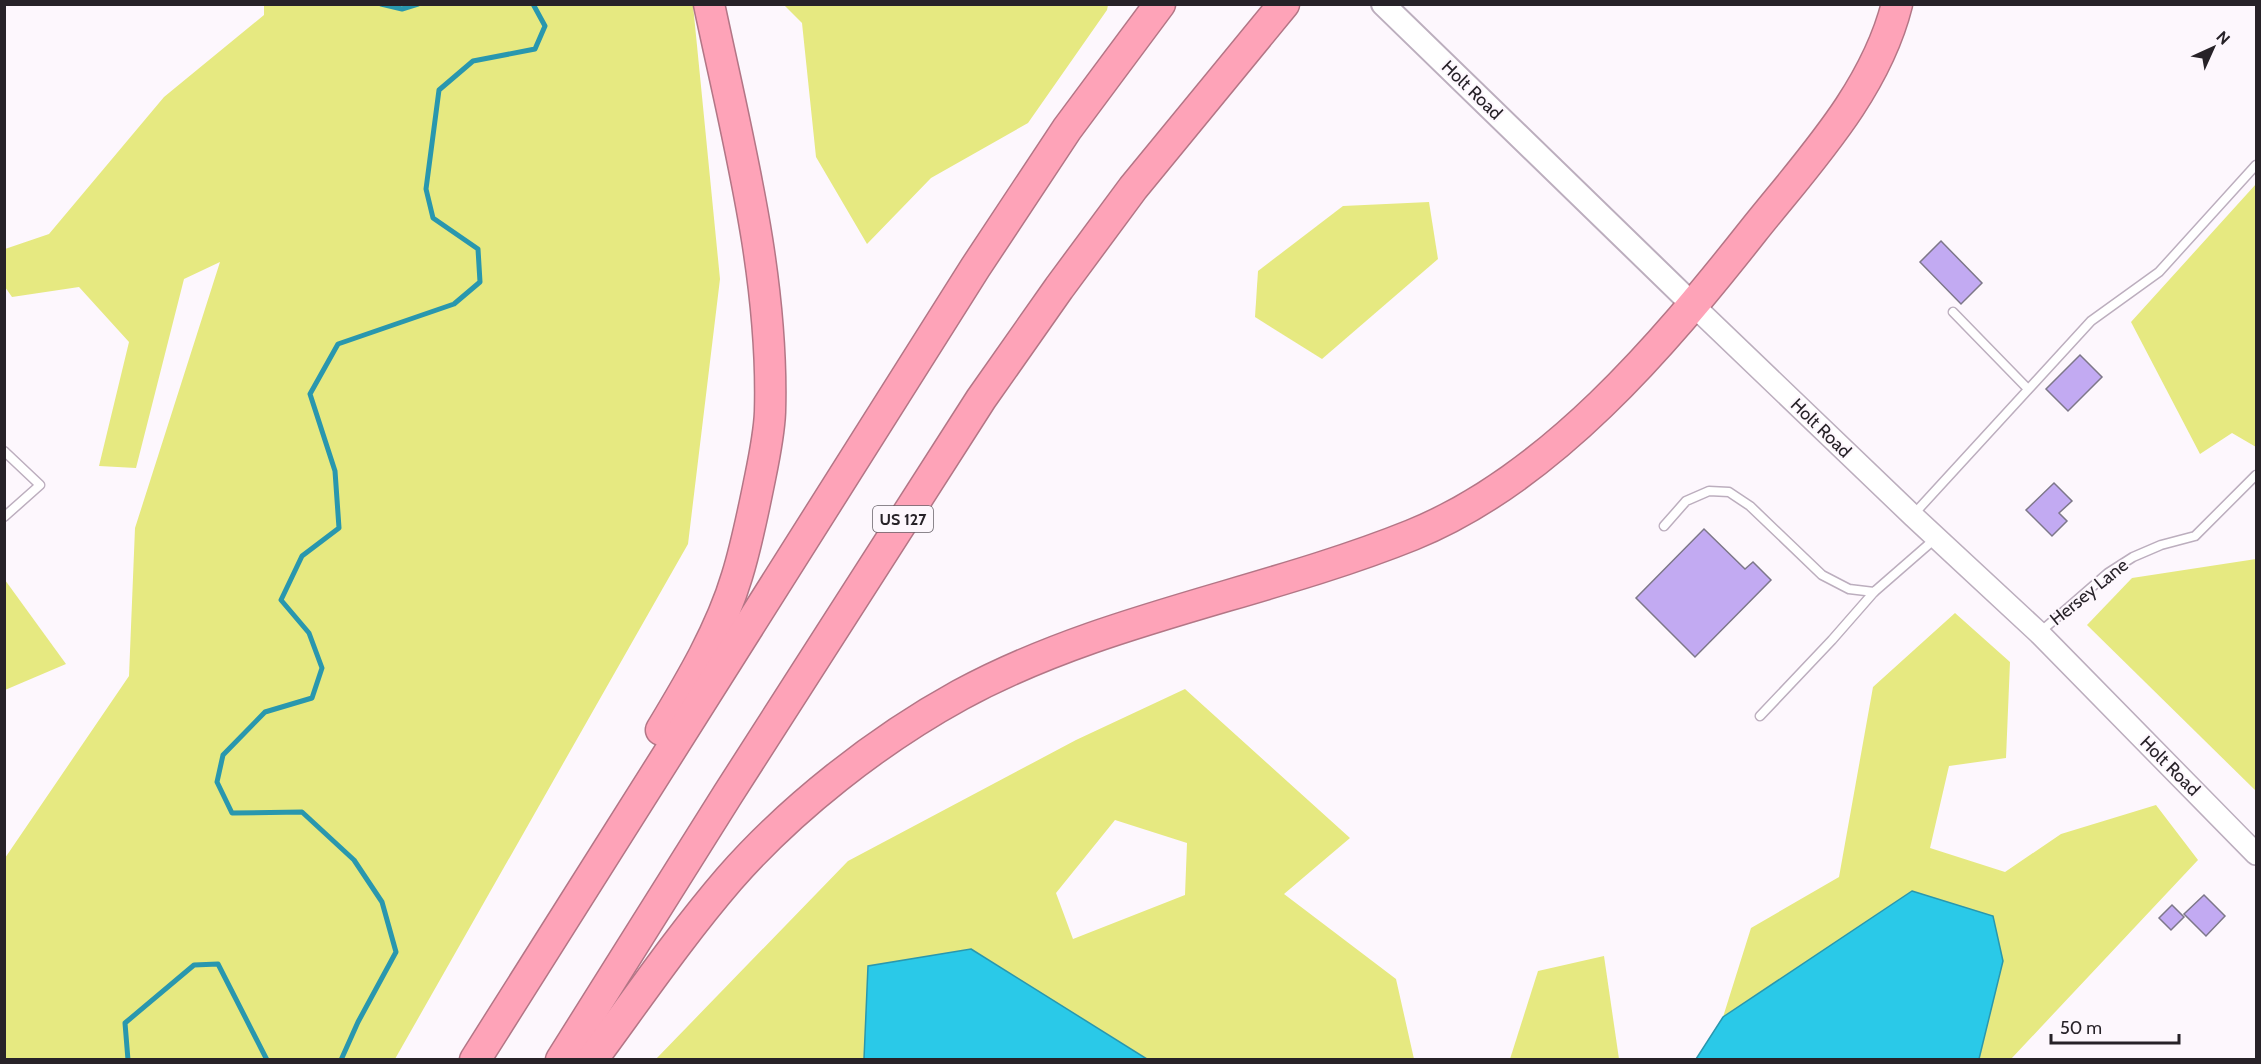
<svg xmlns="http://www.w3.org/2000/svg" width="2261" height="1064" font-family="Cabin,sans-serif">
<style>
.green{fill:#e6e981;fill-rule:evenodd}
.water{fill:#2ac9e8;stroke:#2997ae;stroke-width:1.5}
.lines{fill:none;stroke-linecap:round;stroke-linejoin:round}
.stream{stroke:#2997ae;stroke-width:5}
.building{fill:#c2aaf2;stroke:#7d7789;stroke-width:1.5}
.service-casing{stroke:#bcaebe;stroke-width:11}
.tertiary-casing{stroke:#bcaebe;stroke-width:24}
.secondary-casing{stroke:#bcaebe;stroke-width:26}
.motorway-casing{stroke:#b37686;stroke-width:33}
.service{stroke:#fff;stroke-width:8}
.tertiary{stroke:#fff;stroke-width:21}
.secondary{stroke:#fff;stroke-width:22}
.motorway{stroke:#fea3b8;stroke-width:30}
.labels{text-anchor:middle;stroke-width:4.5;stroke-linejoin:round;paint-order:stroke}
.shield{fill:#fdf7fd;stroke:#676268;stroke-width:1.5}
.shield-label{font-size:16px;font-weight:bold;fill:#272228}
.street-label{font-size:18px;fill:#272228;stroke:#fdf7fd}
</style>
<rect width="100%" height="100%" fill="#fdf7fd"/>
<g class="green">
<path d="M264,5H693L720,279L688,544L395,1059H5V858L129,676L135,528L220,262L184,279L136,468L99,466L129,342L79,287L12,297L5,287V249L49,234L164,97L264,15Z"/>
<path d="M784,5H1108L1107,10L1028,123L931,178L867,244L816,157L802,23Z"/>
<path d="M2256,184V447L2232,433L2200,454L2131,322Z"/>
<path d="M1429,202L1438,259L1322,359L1255,317L1258,271L1343,206Z"/>
<path d="M2256,559V791L2087,625L2132,578Z"/>
<path d="M5,580L66,664L5,690H4Z"/>
<path d="M1955,613L2010,662L2006,758L1949,766L1930,848L2005,872L2061,834L2156,805L2198,860L2011,1059H1979L2003,961L1912,891L1723,1017L1751,928L1839,877L1873,687Z"/>
<path d="M1185,689L1350,838L1284,894L1396,979L1414,1059H1147L971,949L868,966L864,1059L655,1060L848,861L1076,740ZM1115,820L1187,843L1185,895L1073,939L1056,893Z"/>
<path d="M1604,956L1619,1059H1510L1538,971Z"/>
</g>
<g class="water">
<path d="M1912,891L1993,916L2003,961L1979,1059H1696L1723,1017Z"/>
<path d="M971,949L1147,1059H864L868,966Z"/>
</g>
<g class="lines">
<g class="stream">
<path d="M381,4L402,9L418,4"/>
<path d="M128,1060L125,1023L194,965L218,964L267,1060"/>
<path d="M341,1060L358,1022L396,952L382,902L354,860L302,812L232,813L217,782L223,755L265,712L312,698L322,668L309,633L281,600L302,556L339,528L335,471L310,394L338,344L454,304L480,282L478,249L433,218L426,189L439,90L473,61L535,49L545,26L533,4"/>
</g>
</g>
<g class="building">
<path d="M1941,241L1982,283L1961,304L1920,262Z"/>
<path d="M2080,355L2102,377L2068,411L2046,389Z"/>
<path d="M2054,483L2072,501L2059,513L2067,521L2052,536L2026,510Z"/>
<path d="M1704,529L1745,569L1753,562L1771,580L1695,657L1636,598Z"/>
<path d="M2204,895L2225,916L2206,936L2184,914Z"/>
<path d="M2172,905L2184,917L2171,930L2159,918Z"/>
</g>
<g class="lines">
<g class="service-casing">
<g id="service">
<path d="M1953,312L2028,389"/>
<path d="M4,451L40,485L4,517"/>
<path d="M1913,515L2091,321L2159,272L2256,165"/>
<path d="M1664,526L1686,501L1709,491L1729,492L1750,506L1822,575L1849,589L1874,592L1936,538"/>
<path d="M2039,633L2108,573L2133,557L2161,545L2195,536L2256,475"/>
<path d="M1760,716L1832,640L1874,592"/>
</g>
</g>
<g class="tertiary-casing">
<path id="tertiary" d="M1694,306L1913,516L2039,633L2256,854"/>
</g>
<g class="secondary-casing">
<path id="secondary" d="M1383,4L1694,306"/>
</g>
<g class="motorway-casing">
<g id="motorway">
<path d="M661,730C690,682 721,630 737,576C746,547 752,517 758,488C763,463 769,437 770,412C774,275 737,137 709,4"/>
<path d="M475,1060L975,268L1067,129L1160,4"/>
<path d="M561,1060L728,794L981,399L1059,288L1133,188L1284,4"/>
<path d="M592,1060C637,999 680,936 729,879C791,808 878,740 960,695C1102,618 1263,595 1412,535C1550,479 1663,345 1753,231C1808,162 1875,92 1897,4"/>
</g>
</g>
<use href="#service" class="service"/>
<use href="#tertiary" class="tertiary"/>
<use href="#secondary" class="secondary"/>
<use href="#motorway" class="motorway"/>
</g>
<g class="labels">
<rect class="shield" x="873" y="506" width="60" height="26" rx="4.5"/>
<g class="shield-label">
<text x="903" y="525">US 127</text>
</g>
<g class="street-label">
<text transform="translate(1472 90) rotate(44)" y="6">Holt Road</text>
<text transform="translate(1821 428) rotate(44)" y="6">Holt Road</text>
<text transform="translate(2089 592) rotate(-39)" y="6">Hersey Lane</text>
<text transform="translate(2170 766) rotate(45)" y="6">Holt Road</text>
</g>
</g>
<rect width="2261" height="1064" fill="none" stroke="#272228" stroke-width="12"/>
<g transform="translate(2213 48) rotate(45)" stroke="#fdf7fd" stroke-width="4.5" paint-order="stroke">
<path d="M0-4.5L10 22L0 15L-10 22Z" fill="#272228"/>
<text y="-9" font-size="16" font-weight="bold" text-anchor="middle" fill="#272228">N</text>
</g>
<path d="M2051 1034v9h128v-9" fill="none" stroke="#272228" stroke-width="3"/>
<text x="2060" y="1034" font-size="18" fill="#272228" stroke="#fdf7fd" stroke-width="4.5" paint-order="stroke">50 m</text>
</svg>
